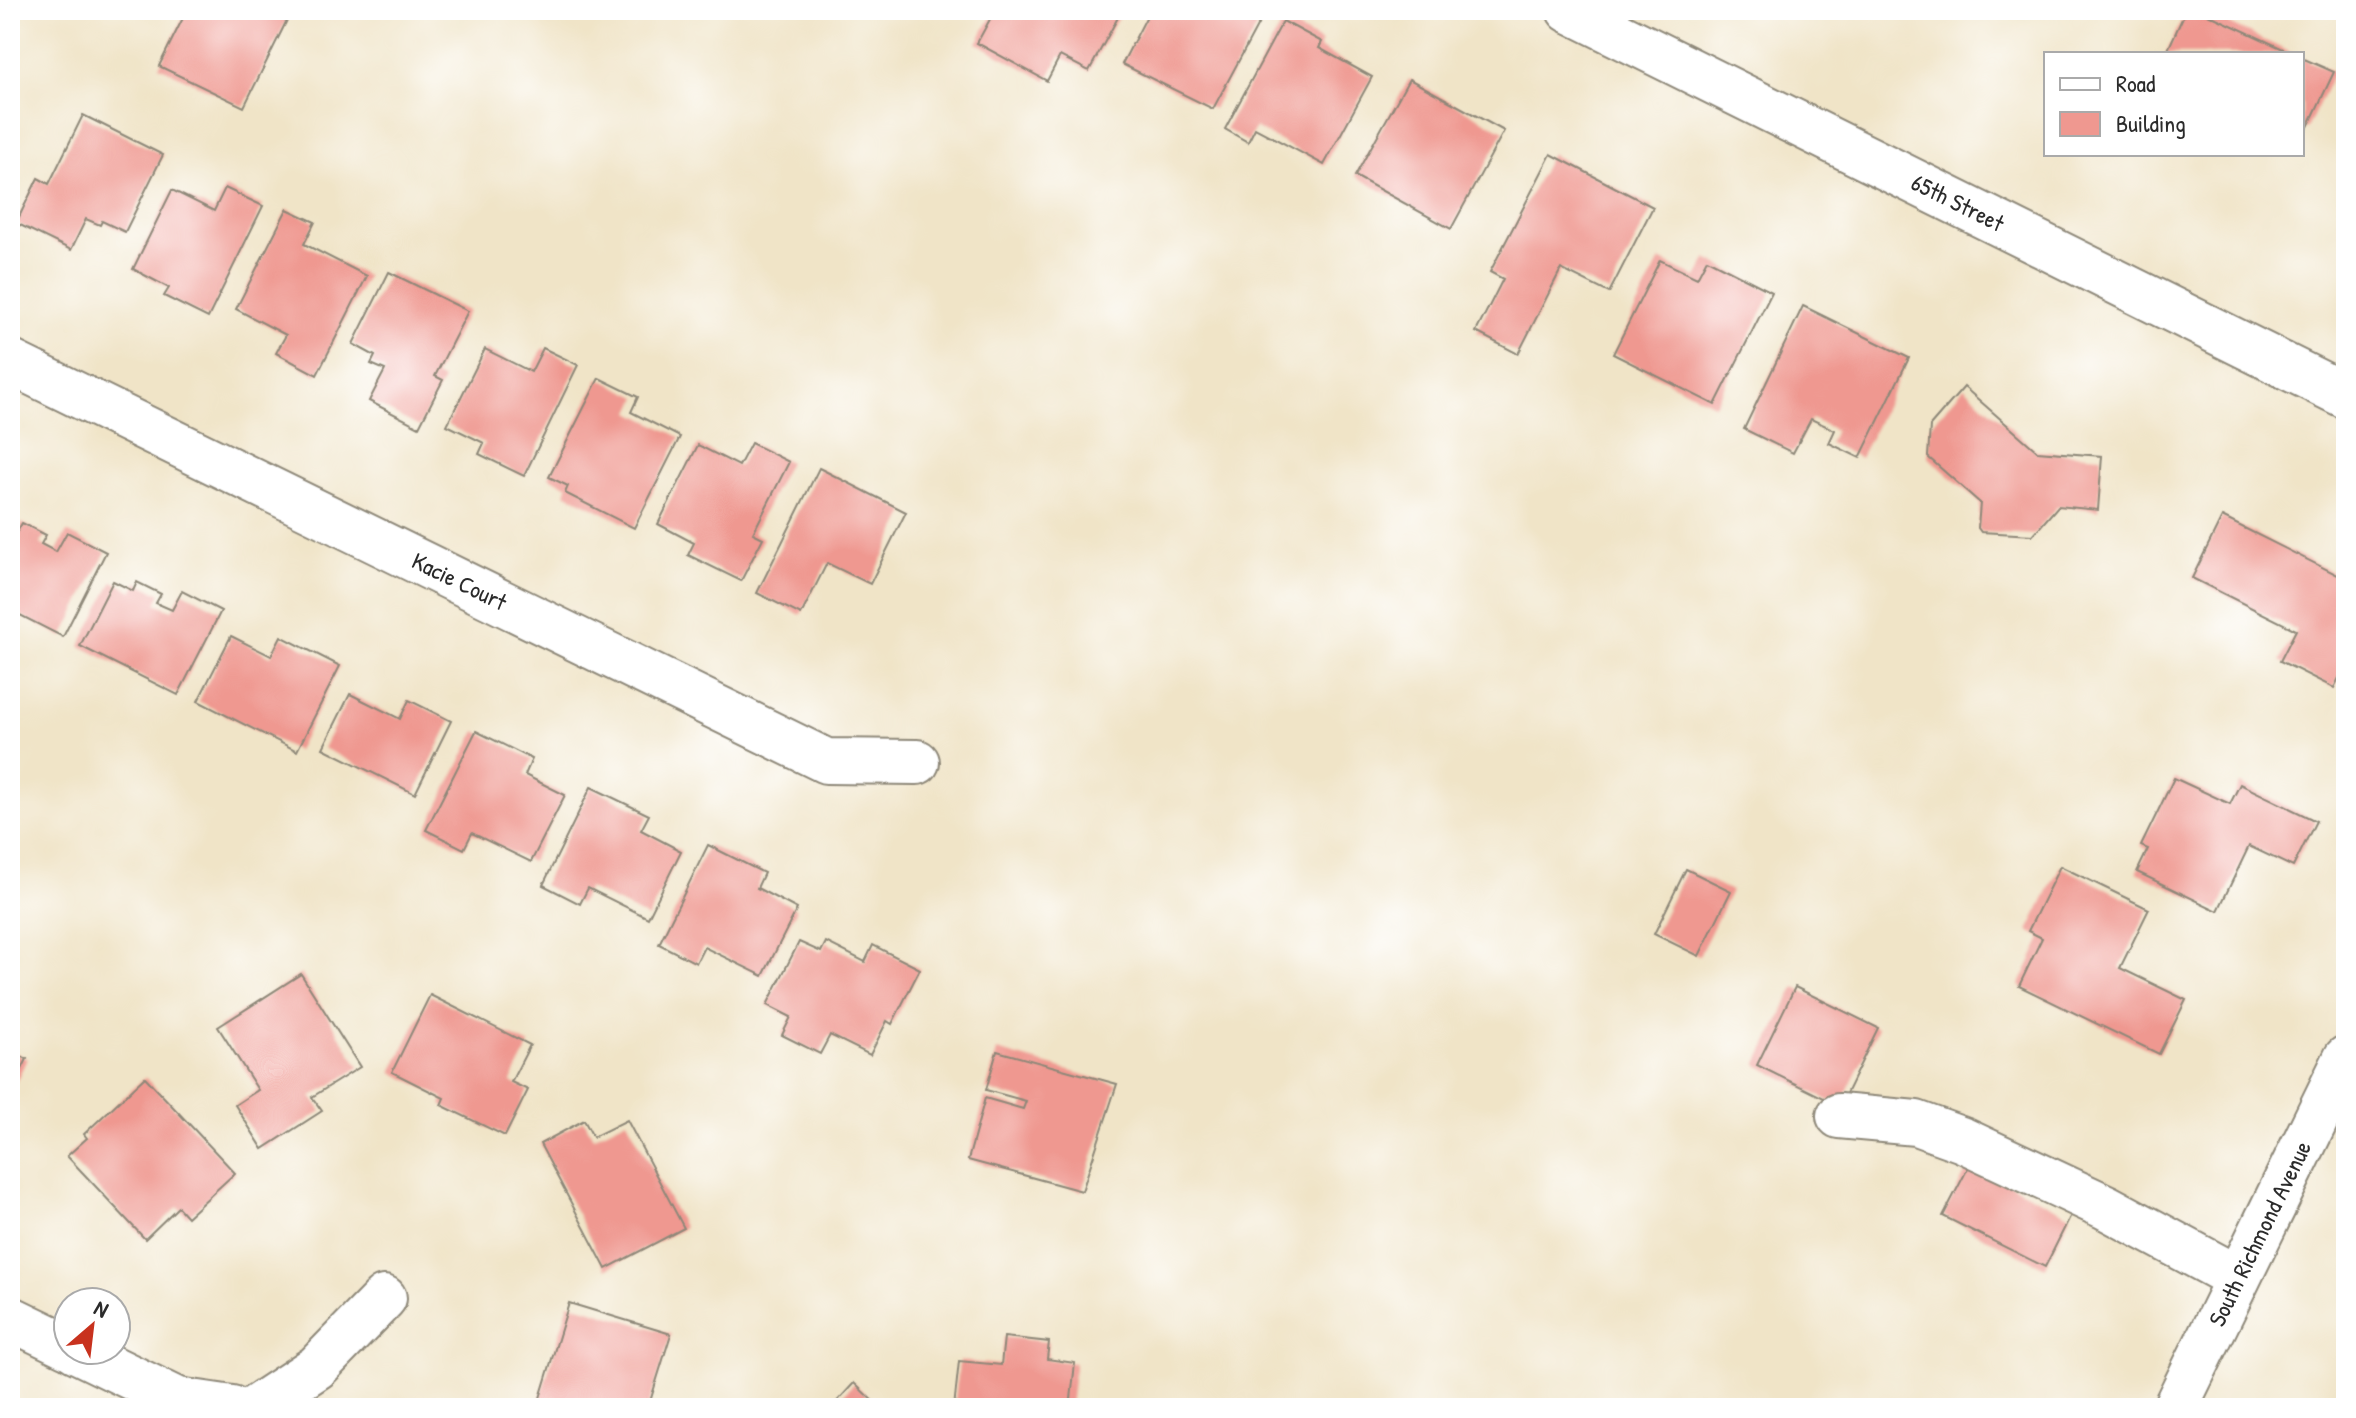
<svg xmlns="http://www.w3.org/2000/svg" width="2356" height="1418" font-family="'Patrick Hand',sans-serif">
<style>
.building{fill:#ef9890}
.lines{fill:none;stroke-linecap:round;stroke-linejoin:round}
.minor-casing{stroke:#8e8879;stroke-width:48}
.minor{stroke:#fff;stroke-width:44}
.labels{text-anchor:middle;stroke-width:6;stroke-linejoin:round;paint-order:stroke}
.street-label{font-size:24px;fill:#2b2b2b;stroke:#fff}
</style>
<rect width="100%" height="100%" fill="#fff"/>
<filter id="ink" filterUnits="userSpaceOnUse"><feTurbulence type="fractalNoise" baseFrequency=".0125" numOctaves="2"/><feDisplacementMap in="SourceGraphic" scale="16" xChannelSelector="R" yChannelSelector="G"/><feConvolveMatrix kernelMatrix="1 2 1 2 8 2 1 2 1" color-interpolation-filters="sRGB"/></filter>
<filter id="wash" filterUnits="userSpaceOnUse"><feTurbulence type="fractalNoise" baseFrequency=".006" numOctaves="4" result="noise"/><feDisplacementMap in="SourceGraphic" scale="32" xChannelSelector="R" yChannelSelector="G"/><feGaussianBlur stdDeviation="1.8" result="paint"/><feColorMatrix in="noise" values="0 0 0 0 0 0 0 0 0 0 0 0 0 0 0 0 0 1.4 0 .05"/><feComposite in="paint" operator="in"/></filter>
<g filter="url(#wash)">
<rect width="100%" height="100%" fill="#f0e4c7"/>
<g id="blocks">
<g class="building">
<path d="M187,10H292L244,107L159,66Z"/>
<path d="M995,10H1122L1089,71L1060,56L1047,81L977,43Z"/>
<path d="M1150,10H1240L1260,21L1213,109L1122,64Z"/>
<path d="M2186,10H2199L2294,54H2166Z"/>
<path d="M1283,21L1322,42L1319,48L1372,77L1324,165L1255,128L1248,142L1225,129Z"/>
<path d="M2302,58L2334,72L2307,129L2302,127Z"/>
<path d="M1409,79L1504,131L1451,229L1355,176Z"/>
<path d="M83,115L163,155L125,232L102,221L100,225L86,219L71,250L16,223L38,178L49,184Z"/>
<path d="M1551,154L1653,207L1609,293L1561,269L1518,354L1476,332L1503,279L1490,272Z"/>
<path d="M225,188L263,206L208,318L164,296L169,288L133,269L172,190L214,211Z"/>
<path d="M287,209L315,222L304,244L367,276L317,375L276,353L286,335L236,309Z"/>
<path d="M1707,259L1772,292L1715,405L1613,354L1660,260L1697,278Z"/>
<path d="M389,272L468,311L435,376L443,380L419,427L369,401L385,370L371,364L375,356L353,344Z"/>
<path d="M1803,306L1909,358L1860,458L1829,443L1835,430L1811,419L1793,453L1744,429Z"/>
<path d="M543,348L578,365L524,476L479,454L484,443L447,425L485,349L531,372Z"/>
<path d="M599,378L638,397L631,412L680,437L634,528L565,493L568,486L549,477Z"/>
<path d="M1964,387L2037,451L2102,456L2098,510L2058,506L2033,535L1981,532L1978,528L1980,503L1928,457L1930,426Z"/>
<path d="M751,443L789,462L753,533L763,538L741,581L688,555L694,543L658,524L698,445L739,466Z"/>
<path d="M819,468L906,512L870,584L827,563L801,615L757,593Z"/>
<path d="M2222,517L2346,579V664L2334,688L2280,661L2296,630L2192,578Z"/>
<path d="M22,523L46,535L41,544L56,552L67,532L106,552L63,637L10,610V529L17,532Z"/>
<path d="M113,581L133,591L137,582L161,594L156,603L172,610L182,591L221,611L178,695L80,646Z"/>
<path d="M231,636L271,656L281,636L340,666L297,751L198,701Z"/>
<path d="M350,694L400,719L409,700L451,721L415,794L323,748Z"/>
<path d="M476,731L532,759L525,775L565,795L531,862L472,833L464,849L426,830Z"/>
<path d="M2174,778L2230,804L2240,784L2316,821L2293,867L2249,846L2218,911L2137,872L2148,849L2141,846Z"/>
<path d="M591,787L649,815L641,830L681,851L648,918L588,888L580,904L543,885Z"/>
<path d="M708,845L764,873L757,888L797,909L763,976L704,947L696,963L659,944Z"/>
<path d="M2060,866L2149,909L2120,968L2186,1000L2159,1054L2019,986L2042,938L2028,931Z"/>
<path d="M1686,869L1731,891L1699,956L1654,934Z"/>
<path d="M799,942L821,952L826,942L865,962L873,945L920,969L892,1024L887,1021L870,1055L830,1035L820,1054L782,1035L791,1017L767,1005Z"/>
<path d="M301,974L360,1067L312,1097L322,1111L263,1149L235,1105L258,1090L218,1027Z"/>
<path d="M1795,987L1878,1028L1840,1106L1757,1065Z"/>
<path d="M430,995L530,1045L511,1082L528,1090L505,1136L441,1105L444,1098L392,1072Z"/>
<path d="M10,1050L27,1059L10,1094Z"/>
<path d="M997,1051L1117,1084L1082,1191L968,1160L985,1098L1023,1109L1026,1101L986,1090Z"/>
<path d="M145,1077L235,1173L187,1217L178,1207L145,1239L67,1156L87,1138L84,1134Z"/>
<path d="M584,1120L593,1137L627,1120L684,1228L606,1269L540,1144Z"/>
<path d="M1970,1164L2071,1215L2045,1267L1943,1216Z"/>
<path d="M569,1303L671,1334L648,1408H537Z"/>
<path d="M1004,1337L1049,1342L1047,1359L1075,1363L1070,1408H954L959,1361L1001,1365Z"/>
<path d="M854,1383L880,1408H831Z"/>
</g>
</g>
</g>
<g filter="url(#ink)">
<use href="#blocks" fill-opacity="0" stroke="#8e8879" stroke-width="2"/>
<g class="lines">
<g class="minor-casing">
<g id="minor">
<path id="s1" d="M1569,10L2346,396"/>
<path id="s2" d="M10,362L826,761L917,762"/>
<path d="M1839,1116L1916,1123L1963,1140L2106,1207L2238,1278"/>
<path d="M10,1318L68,1346"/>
<path d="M75,1350L178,1400L232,1408"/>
<path d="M255,1408L317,1367L384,1298"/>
<path id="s3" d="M2175,1408L2346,1058"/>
</g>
</g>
<use href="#minor" class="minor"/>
</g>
</g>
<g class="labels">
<g class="street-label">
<text dy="8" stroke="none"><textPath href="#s1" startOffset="434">65th Street</textPath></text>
<text dy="8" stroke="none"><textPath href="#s2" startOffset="500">Kacie Court</textPath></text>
<text dy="8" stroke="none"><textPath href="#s3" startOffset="194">South Richmond Avenue</textPath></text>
</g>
</g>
<rect width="2356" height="1418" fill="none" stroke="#fff" stroke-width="40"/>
<rect x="2044" y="52" width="260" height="104" fill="#ffffff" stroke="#aaaaaa" stroke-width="2"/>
<rect x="2060" y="78" width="40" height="12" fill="#ffffff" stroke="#aaaaaa" stroke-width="2"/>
<text x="2116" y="92" font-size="24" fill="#2b2b2b">Road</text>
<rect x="2060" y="112" width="40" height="24" fill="#ef9890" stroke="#aaaaaa" stroke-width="2"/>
<text x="2116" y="132" font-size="24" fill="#2b2b2b">Building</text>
<g transform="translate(92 1326) rotate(28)"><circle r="38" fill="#ffffff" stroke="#aaaaaa" stroke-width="2"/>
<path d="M0-6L14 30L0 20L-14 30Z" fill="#c8321e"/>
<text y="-12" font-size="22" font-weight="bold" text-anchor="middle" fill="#2b2b2b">N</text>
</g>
</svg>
